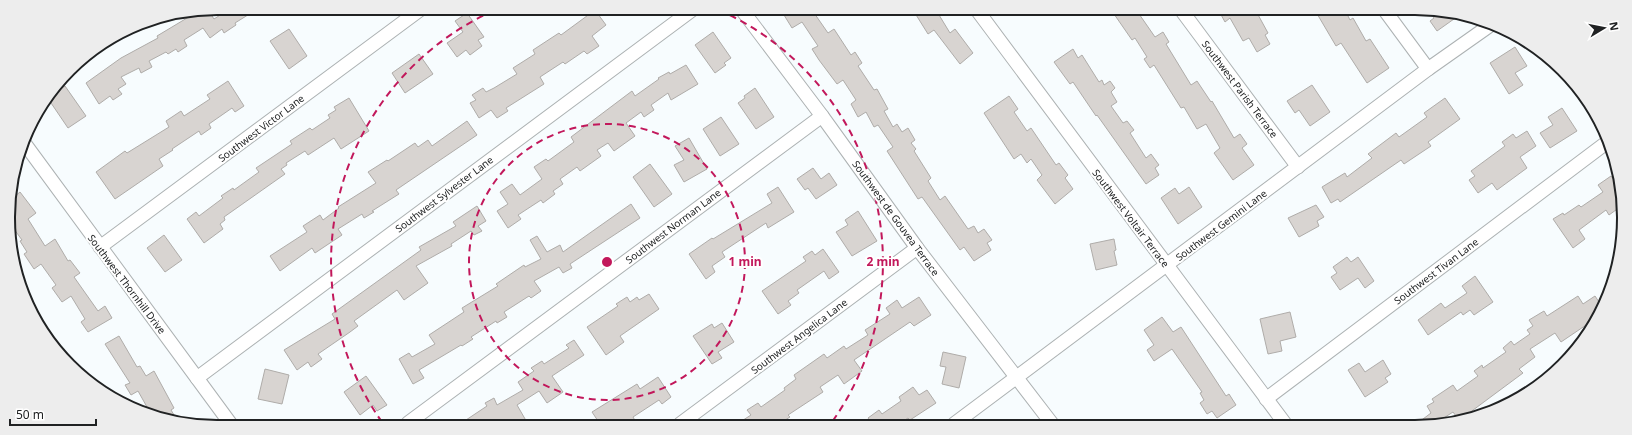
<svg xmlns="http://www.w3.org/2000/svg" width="1632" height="435" font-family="'Noto Sans',sans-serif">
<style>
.building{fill:#d8d4d1;stroke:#afaca9}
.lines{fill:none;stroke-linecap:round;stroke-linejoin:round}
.minor-casing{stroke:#adb2b3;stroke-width:15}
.minor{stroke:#fff;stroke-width:13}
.ring{fill:none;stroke:#c2185b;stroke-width:2;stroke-dasharray:7 5}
.labels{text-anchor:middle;stroke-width:4;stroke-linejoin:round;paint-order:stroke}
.street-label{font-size:10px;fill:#202223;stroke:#fff}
.rim{fill:none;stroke:#202223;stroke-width:2}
.centre{fill:#c2185b;stroke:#fff;stroke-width:2}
.ring-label{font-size:12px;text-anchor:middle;font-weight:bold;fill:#c2185b;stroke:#fff;stroke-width:4;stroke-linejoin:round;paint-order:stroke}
</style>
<rect width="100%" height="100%" fill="#f7fcfe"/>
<g class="building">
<path d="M231,8H259L235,23L236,25L224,33L222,29L210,38L203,28L184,40L187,46L178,52L176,49L168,54L166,52L149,61L152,67L141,73L139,68L121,77L126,84L118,89L122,94L113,100L110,96L99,104L86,83L121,58L158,38L157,36L197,12L208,10L214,19Z"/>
<path d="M595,10L606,25L592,36L599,46L587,54L584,51L565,64L563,62L540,77L544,84L506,108L508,111L497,118L491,110L479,118L470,103L476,100L472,95L483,88L486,92L494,88L517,74L513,68L535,54L533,50L559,33L561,35Z"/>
<path d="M784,10H812L828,33L834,29L851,55L855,52L862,63L858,66L874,90L877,89L888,109L884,111L893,127L897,124L902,132L908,128L915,140L911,143L916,149L914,151L931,178L928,181L940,200L945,196L968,229L974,226L978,233L984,229L992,240L987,243L991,250L974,261L964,247L960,250L922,197L918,199L887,151L893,147L878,125L874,127L866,112L858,117L851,104L856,100L843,80L837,84L819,60L812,49L818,46L802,22L792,28L784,15L787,14Z"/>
<path d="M913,10H936L950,33L955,29L973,53L960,64L934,30L928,34Z"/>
<path d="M1120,11H1137L1155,37L1163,32L1169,42L1166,44L1191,85L1197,81L1211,102L1212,101L1234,138L1240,134L1247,144L1242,148L1254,165L1233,180L1214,153L1220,148L1206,124L1197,129L1184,107L1181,108L1154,65L1150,68L1144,59L1147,57L1135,38L1132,40L1114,14Z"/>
<path d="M1219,11H1256L1268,33L1265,35L1270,44L1257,52L1249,38L1243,41L1230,18L1225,22Z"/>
<path d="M1316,12H1346L1350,20L1353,18L1366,41L1370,39L1389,68L1367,83L1341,43L1336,46Z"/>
<path d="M1430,12H1455L1461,14L1437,31L1430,21L1434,18Z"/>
<path d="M467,13L484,37L478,40L482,46L470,55L466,50L457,57L447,43L463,32L455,21Z"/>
<path d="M289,29L307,56L289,69L270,41Z"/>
<path d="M713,32L731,58L724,63L726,65L715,73L695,45Z"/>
<path d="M1515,47L1527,66L1515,73L1523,85L1509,94L1490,63Z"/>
<path d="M1073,49L1078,58L1082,55L1099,82L1102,80L1104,85L1110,81L1115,88L1111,92L1117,102L1111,106L1123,123L1127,121L1134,130L1130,133L1146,158L1151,154L1159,165L1155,168L1159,175L1146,184L1097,115L1096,116L1073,82L1070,84L1054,62Z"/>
<path d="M419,54L433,74L405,93L392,73Z"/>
<path d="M686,65L698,84L671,100L668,93L651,105L654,110L644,117L641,112L626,123L635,136L614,151L608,143L597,150L601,156L580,171L577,167L560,179L563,184L553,191L555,194L543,203L541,200L518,215L521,219L508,228L497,211L508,204L500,192L512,184L520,195L542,179L534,167L546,159L548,161L574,142L571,137L632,91L635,96L659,79L658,78L669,72L670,74Z"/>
<path d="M228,81L244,106L235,112L232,108L209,124L211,128L201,135L199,131L172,149L173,150L159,159L163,166L115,199L96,172L125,151L127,153L169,127L166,121L181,111L184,116L210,99L207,95Z"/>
<path d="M1312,85L1330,112L1310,126L1299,110L1295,113L1287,101Z"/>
<path d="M65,86L86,116L68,128L49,100L53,94Z"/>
<path d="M755,88L774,117L756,129L738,103L745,98L744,96Z"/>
<path d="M1009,96L1018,109L1014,112L1027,131L1031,128L1056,165L1059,163L1068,175L1065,178L1073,189L1055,204L1037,180L1042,175L1031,159L1027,163L1021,154L1014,159L984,113Z"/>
<path d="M349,98L369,131L341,149L334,138L308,155L305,151L286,163L287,165L281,169L285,174L224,217L225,220L220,224L223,229L204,243L187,219L196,212L199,216L223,198L221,196L233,188L234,190L259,172L256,168L292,144L290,141L310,128L312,130L330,118L328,115L336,110L334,107Z"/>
<path d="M1445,98L1460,119L1428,142L1431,146L1404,164L1401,160L1340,202L1338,199L1331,203L1322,187L1345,173L1347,177L1372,158L1368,154L1396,133L1399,137L1427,117L1424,113Z"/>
<path d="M1562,108L1577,131L1550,148L1540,133L1553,125L1548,117Z"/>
<path d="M721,117L739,144L720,156L703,129Z"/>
<path d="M467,121L477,135L396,190L399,194L372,211L374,212L364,218L362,214L338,229L342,235L315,253L312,248L280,271L270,256L307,232L303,226L320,215L323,220L339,208L338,207L376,183L368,172L387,160L388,161L415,143L418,147L428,140L432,146Z"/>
<path d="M1527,131L1536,146L1520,157L1527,168L1497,190L1492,183L1478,193L1469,180L1475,176L1471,171L1505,146L1502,142L1513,134L1516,138Z"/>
<path d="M689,138L707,169L684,182L674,165L684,160L675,146Z"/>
<path d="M650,164L672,194L654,207L633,177Z"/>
<path d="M813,168L821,179L829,173L837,185L816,199L808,188L805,190L797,179Z"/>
<path d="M1611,176L1620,189V207L1609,215L1606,210L1579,230L1585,239L1573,248L1553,219L1563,213L1564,215L1579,205L1581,207L1603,192L1598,185Z"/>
<path d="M778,187L794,212L768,228L766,223L722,252L725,257L712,266L715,272L706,279L689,254L712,238L713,239L772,203L767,194Z"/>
<path d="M1189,187L1202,207L1178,224L1161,198L1175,188L1179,194Z"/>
<path d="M20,192L36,213L28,219L45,246L55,239L68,261L70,260L80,273L74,277L98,311L105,306L112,318L88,332L81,322L85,319L71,296L62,302L52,288L56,285L41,264L34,269L24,254L27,252L20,241L22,240L11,225L9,201Z"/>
<path d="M631,204L640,218L570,264L572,268L563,273L559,267L534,281L541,291L531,298L529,296L504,312L507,317L497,323L496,321L471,337L473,339L462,346L461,345L419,370L424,378L413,384L399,359L409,353L412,357L435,344L429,335L464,312L462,308L498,286L496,284L524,265L525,267L541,259L530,240L537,236L547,252L560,245L563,252Z"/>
<path d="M1316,205L1324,217L1317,221L1319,226L1299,237L1288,218Z"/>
<path d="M477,206L486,221L478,226L482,231L474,235L471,231L451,244L452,246L416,266L428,283L404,300L397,290L354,321L358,326L350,332L318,354L322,359L311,367L308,362L297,370L284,350L335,319L332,314L421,250L419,247L456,226L453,222Z"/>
<path d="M858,211L877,241L852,256L836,232L848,225L845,220Z"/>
<path d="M164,235L182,260L165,272L147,248Z"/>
<path d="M1114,239L1116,250L1114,251L1117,265L1096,270L1090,244Z"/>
<path d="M823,249L839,272L829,279L824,271L797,290L799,293L788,301L791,305L778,314L762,291L806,261L803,257L812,251L815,255Z"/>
<path d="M1347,257L1351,262L1358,257L1374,281L1365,288L1358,278L1340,290L1331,277L1337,273L1333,267Z"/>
<path d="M1475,276L1493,302L1474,315L1470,310L1463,315L1461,312L1428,335L1418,320L1441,303L1445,308L1467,293L1462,286Z"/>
<path d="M649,294L659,309L620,336L624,342L606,355L587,327L618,306L616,304L627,297L630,302L637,297L639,300Z"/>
<path d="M1578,296L1583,304L1595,296L1603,308L1593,315L1595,319L1561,342L1555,333L1530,349L1535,357L1519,369L1523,373L1461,419L1459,420L1453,412L1433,425H1415L1431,413L1427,406L1434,402L1432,399L1453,385L1457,391L1478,376L1474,371L1482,365L1483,368L1506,352L1503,348L1511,341L1514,345L1530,334L1527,330L1533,326L1529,320L1544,311L1547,316Z"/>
<path d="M919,297L931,315L914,326L910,322L854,360L862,371L844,384L838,375L820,387L823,392L788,415L790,417L779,424H737L751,415L747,410L758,403L761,407L785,390L784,388L796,379L794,375L824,354L827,358L844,346L846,349L868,335L865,330L890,314L886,308L897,300L902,308Z"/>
<path d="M1290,312L1296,337L1280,341L1282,351L1268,354L1260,319Z"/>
<path d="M1162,317L1173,332L1181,327L1226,396L1229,394L1236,405L1217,418L1212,411L1207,414L1200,403L1204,400L1200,393L1202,392L1172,349L1154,361L1147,350L1154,345L1144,330Z"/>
<path d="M722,323L734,342L718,352L722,358L712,364L693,336L712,324L714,328Z"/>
<path d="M119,336L137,367L140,366L146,376L154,371L174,408L171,410L179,423L142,410L147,407L138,391L131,395L125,385L130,383L105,344Z"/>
<path d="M574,340L584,355L552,376L563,392L547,403L539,391L517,405L528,424H460L487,406L485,403L494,398L497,405L523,390L518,382L534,371L531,368L542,361L544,364L569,348L566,345Z"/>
<path d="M943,352L966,357L959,388L942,384L946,367L940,366Z"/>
<path d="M1383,360L1391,374L1385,378L1388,382L1365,397L1348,370L1359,363L1365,372Z"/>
<path d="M265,369L289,375L282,404L258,399Z"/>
<path d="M366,376L387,405L377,411L373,405L360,415L344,392Z"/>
<path d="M658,377L671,397L662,404L659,400L633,417L637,424H600L592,412L637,384L640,389Z"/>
<path d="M913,387L919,395L927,390L936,403L910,420L908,418L899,424H867L871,422L868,418L879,410L882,414L901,401L899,397Z"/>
</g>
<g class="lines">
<g class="minor-casing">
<g id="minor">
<path d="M742,10L822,116L917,248L1053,425"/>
<path d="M977,10L1286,425"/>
<path d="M1182,11L1298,167"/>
<path d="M1386,12L1428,69"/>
<path d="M25,144L230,423"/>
<path d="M100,247L421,9"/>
<path d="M197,378L692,10"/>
<path d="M1266,399L1606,143"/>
<path d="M408,423L822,116"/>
<path d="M680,424L917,248"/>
<path d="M954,424L1428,69L1489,26"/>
</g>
</g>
<use href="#minor" class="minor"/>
</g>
<g class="ring">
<circle cx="607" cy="262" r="138"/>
<path d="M382 422A276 276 0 0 1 495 10M719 10A276 276 0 0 1 832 422"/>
</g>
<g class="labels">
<g class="street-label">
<text transform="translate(1240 89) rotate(53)" y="4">Southwest Parish Terrace</text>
<text transform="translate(261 128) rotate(-37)" y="4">Southwest Victor Lane</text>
<text transform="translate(444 194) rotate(-37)" y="4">Southwest Sylvester Lane</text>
<text transform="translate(896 218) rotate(54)" y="4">Southwest de Gouvea Terrace</text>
<text transform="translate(1131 218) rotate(53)" y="4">Southwest Voltair Terrace</text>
<text transform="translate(1221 225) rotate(-37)" y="4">Southwest Gemini Lane</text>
<text transform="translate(673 226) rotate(-37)" y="4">Southwest Norman Lane</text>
<text transform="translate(1436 271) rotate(-37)" y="4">Southwest Tivan Lane</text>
<text transform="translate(127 284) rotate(53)" y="4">Southwest Thornhill Drive</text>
<text transform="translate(799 336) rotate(-37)" y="4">Southwest Angelica Lane</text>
</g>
</g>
<path d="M0 0H1632V435H0ZM217 15H1415A202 202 0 0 1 1617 217V218A202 202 0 0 1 1415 420H217A202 202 0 0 1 15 218V217A202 202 0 0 1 217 15Z" fill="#ededed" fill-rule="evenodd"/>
<path class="rim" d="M217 15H1415A202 202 0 0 1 1617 217V218A202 202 0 0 1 1415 420H217A202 202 0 0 1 15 218V217A202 202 0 0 1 217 15Z"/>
<circle cx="607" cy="262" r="6" class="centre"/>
<g class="ring-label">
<text x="745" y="266">1 min</text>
<text x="883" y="266">2 min</text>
</g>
<g transform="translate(1604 28) rotate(80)" stroke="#ffffff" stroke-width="3" paint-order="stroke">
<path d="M0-3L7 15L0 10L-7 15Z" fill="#202223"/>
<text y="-6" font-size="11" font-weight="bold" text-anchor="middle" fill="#202223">N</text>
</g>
<path d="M10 419v6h86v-6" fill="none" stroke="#202223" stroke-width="2"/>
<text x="16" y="419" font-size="12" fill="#202223" stroke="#ffffff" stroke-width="3" paint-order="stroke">50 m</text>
</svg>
